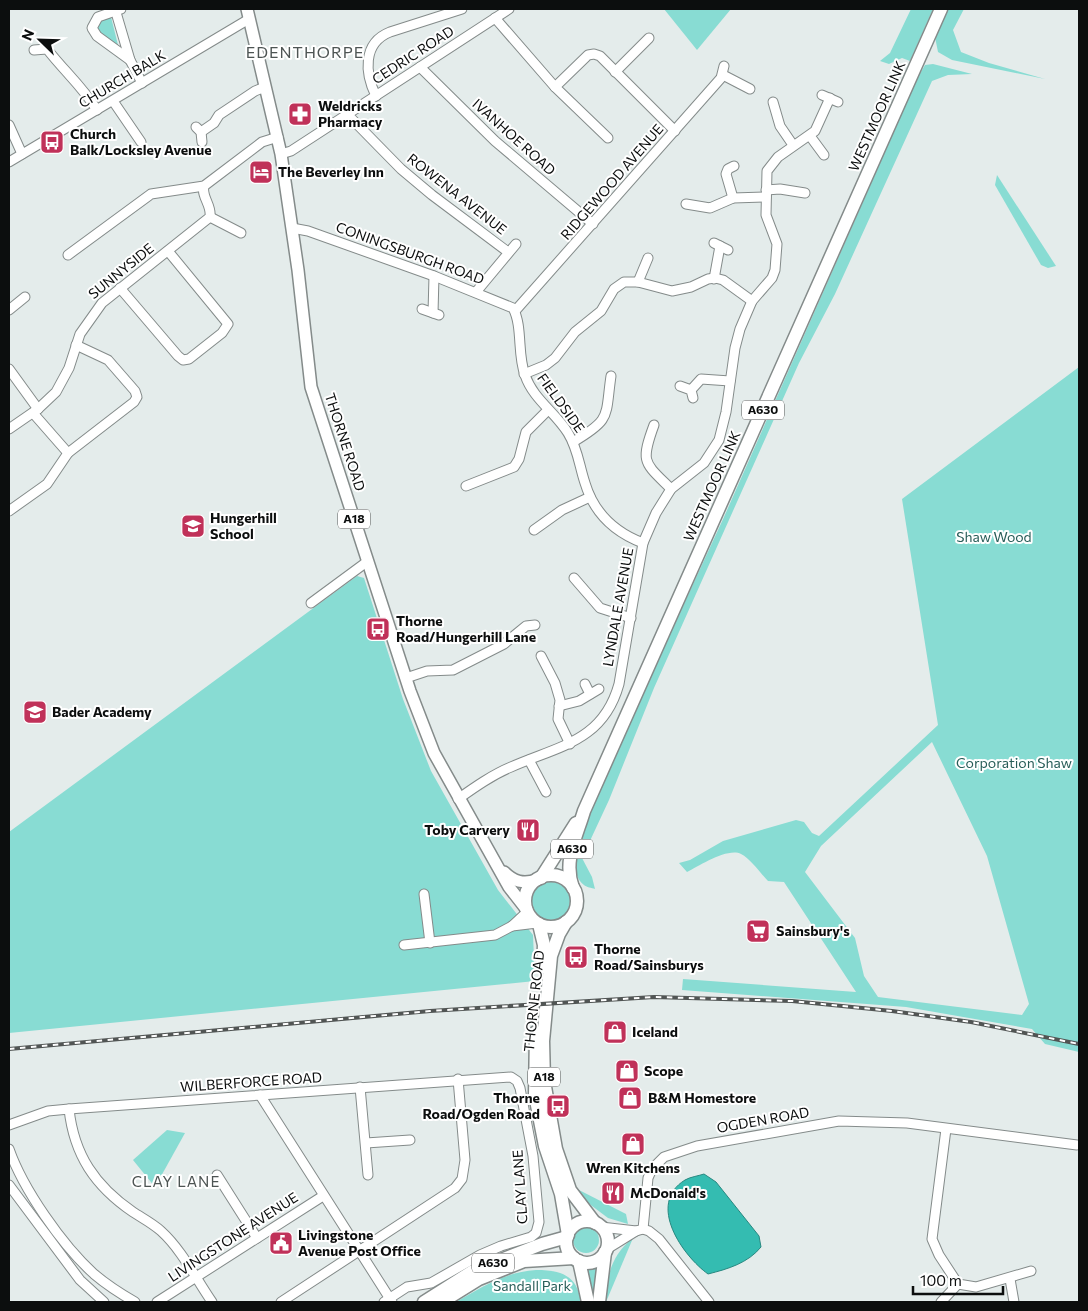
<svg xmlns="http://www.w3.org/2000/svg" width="1088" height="1311" font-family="Commissioner,sans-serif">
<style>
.green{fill:#88dcd3;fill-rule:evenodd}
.water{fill:#34bcb1;stroke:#288880}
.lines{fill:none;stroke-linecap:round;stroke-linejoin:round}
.minor-casing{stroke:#848b8a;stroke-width:11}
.major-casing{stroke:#848b8a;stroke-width:14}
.highway-casing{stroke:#848b8a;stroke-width:15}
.minor{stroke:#fff;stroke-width:9}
.major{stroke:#fff;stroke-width:11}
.highway{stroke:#fff;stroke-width:12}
.rail-casing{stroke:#515554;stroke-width:4}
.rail{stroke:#fff;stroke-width:2;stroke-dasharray:5.5;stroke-linecap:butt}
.labels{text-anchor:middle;stroke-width:4;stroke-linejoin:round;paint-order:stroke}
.shield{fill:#fff;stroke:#555656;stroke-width:1}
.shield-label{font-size:12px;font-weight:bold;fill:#0c0e0e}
.street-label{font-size:14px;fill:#0c0e0e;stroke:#fff}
.poi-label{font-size:14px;font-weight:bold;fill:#0c0e0e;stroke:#fff;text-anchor:start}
.park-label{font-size:14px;fill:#285d58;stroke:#fff}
.neighbourhood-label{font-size:15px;letter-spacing:1px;fill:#4d5453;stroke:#fff}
.quarter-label{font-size:16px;letter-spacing:1px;fill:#4d5453;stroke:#fff}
</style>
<rect width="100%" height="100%" fill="#e4eceb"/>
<g class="green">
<path d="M664,9H731L697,50Z"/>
<path d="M911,9H933L910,61L902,58L889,64L880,61L890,53Z"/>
<path d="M948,9H964L953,30L961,52L989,63L1045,79L952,60L938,52L935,37Z"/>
<path d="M111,17L119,49L98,34L95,23Z"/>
<path d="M933,64L972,74L948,75L932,81L835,294L799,363L654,688L609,800L582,858L592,877L595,889C592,888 586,887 584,885C564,870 583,828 589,810L724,517L918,77L925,65Z"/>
<path d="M997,175L1056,266L1048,268L1041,265L995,185Z"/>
<path d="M1079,367V1052L1045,1044L1032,1029L906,1007L682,990L683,979L856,992L784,882L768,881C760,873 751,859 741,854C728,847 699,866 687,872L679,863L690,860L723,841L796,820L804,822L812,833L819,836L938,725L902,499ZM932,742L987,856L1029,1004L1022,1015L878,997L864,976L855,938L805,872L821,846Z"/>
<path d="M357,576L364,578L403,699L431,771L498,890L533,935L535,981L9,1033V832Z"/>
<circle cx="551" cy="901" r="19"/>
<path d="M167,1130L185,1133L155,1187L133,1160Z"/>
<path d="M579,1190L626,1214L628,1224L608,1218L576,1194Z"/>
<circle cx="586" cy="1240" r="13"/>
<path d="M633,1238L606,1302H605C607,1276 611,1255 633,1238Z"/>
<path d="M600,1263L593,1302L584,1267Z"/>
<path d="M536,1270C561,1270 577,1275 581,1302H456C482,1287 505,1272 536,1270Z"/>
</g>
<path class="water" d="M704,1174L716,1182L759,1236L761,1247C748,1263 728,1269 708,1274C683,1256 646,1204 685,1180C690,1177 698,1176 704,1174Z"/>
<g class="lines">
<g class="minor-casing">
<g id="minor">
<path d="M115,9L130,60L142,83"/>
<path d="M121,9L98,17L92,28L97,36L130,60"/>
<path d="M495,18L555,87L608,138"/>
<path d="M34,50L47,49C64,71 82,86 97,110"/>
<path d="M420,67L495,141L593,224"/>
<path d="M615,72L649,38"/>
<path d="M723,75L750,89"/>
<path d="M555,87L588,55L594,54L600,56L675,131"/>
<path d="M822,95L838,102"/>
<path d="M376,96C365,74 362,43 390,32L462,9"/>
<path d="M113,101L141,142"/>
<path d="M773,102L780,126L793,145"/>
<path d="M348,115L401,169L432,195L508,252"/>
<path d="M9,125L22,154"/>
<path d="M196,127L201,132L202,142"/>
<path d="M201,132L214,123L219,115L255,91L265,87"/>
<path d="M810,136L824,155"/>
<path d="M281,154L291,151L509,9"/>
<path d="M9,162L249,19"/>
<path d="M766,190L780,189L805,193"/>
<path d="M733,198L726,174L728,169L734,166"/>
<path d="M686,204L710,208L733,198L766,197"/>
<path d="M210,217L241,233"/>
<path d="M292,228L308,231L434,276L513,308C523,327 517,354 525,375C533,399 555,412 568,433C578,449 579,465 585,483C594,513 614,532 643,543"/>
<path d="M714,243L728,250"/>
<path d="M68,255L151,194L204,186L262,142L278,137"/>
<path d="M714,279L720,246"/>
<path d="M638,282L648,258"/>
<path d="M120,288L178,356L183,360L189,359L222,333L228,324L168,251"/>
<path d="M476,292L516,244"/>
<path d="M422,309L439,315"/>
<path d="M9,310L25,297"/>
<path d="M515,311L721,78L724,66"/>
<path d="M433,313L434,276"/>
<path d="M9,369L38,409"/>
<path d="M524,374L546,365L555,358L575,332L601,311L614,289L624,282H638L672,291L691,287L708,279L715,278L723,280L752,301"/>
<path d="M680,386L691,390L693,398"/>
<path d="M691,390L701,379L730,381"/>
<path d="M654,425C640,463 644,462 671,489"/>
<path d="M9,429L38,409L56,392L69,368L80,334L102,303L210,217C212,205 201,197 204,186"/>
<path d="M573,442C612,419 605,417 611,376"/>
<path d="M68,453L134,402L137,397L135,391L108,360L76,345"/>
<path d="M466,486L514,467L519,459L526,432L548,410"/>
<path d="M9,511L47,484L68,453L33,413"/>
<path d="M534,530L562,510L590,497"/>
<path d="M574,578L600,608L631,618"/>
<path d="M311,603L368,561"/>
<path d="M541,656L555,683L560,700L558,719L570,744"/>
<path d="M406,678L427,671L453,670L504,644L526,626L535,625"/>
<path d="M585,684L590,694"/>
<path d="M559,706L579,701L599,689"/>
<path d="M529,760L546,792"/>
<path d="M458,799C475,787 492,775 511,767C558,746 603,742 619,684L643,543L656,513L671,489L704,463L719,440L726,412L735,348L740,329L752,301L772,278L775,270L777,244L766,215L767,171L778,157L815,131L830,98"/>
<path d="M424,894L430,943"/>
<path d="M512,926L537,923"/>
<path d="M404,945L495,935L512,926L527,912"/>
<path d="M360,1087L368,1175"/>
<path d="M260,1095L392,1302"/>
<path d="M69,1109C74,1155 95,1186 133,1212C142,1218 152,1223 161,1231C182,1250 196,1279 212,1302"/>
<path d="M9,1125L48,1111L69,1109L511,1077L517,1081L520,1088L533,1156L539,1222L536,1233L531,1237L501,1246L480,1255L431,1283L407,1287L384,1302"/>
<path d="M946,1129L932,1239L939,1255L958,1284L976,1287L1031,1271"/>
<path d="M366,1143L410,1140"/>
<path d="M9,1149C23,1189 62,1245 94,1274C107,1285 121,1294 135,1302"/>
<path d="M217,1175L257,1238"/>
<path d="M9,1185L80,1280L104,1302"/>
<path d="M601,1227L636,1231"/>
<path d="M643,1229L649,1231L659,1239L709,1302"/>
<path d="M607,1249L636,1231L643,1229L648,1178L652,1169L664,1157L697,1146L839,1121L907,1123L1077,1145"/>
<path d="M1010,1279L1014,1302"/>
<path d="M157,1302L323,1196"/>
<path d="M281,1302L455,1188L462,1179L465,1160L458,1079"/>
<path d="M941,1302L958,1284"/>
</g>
</g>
<g class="major-casing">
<g id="major">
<path d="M247,9L281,154L298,270L311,387L410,691L434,753L509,887L527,910"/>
<path d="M504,872C514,882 523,884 537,880"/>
</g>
</g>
<g class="highway-casing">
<g id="highway">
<circle cx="551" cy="901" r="26"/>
<path d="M541,878L576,823"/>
<path d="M573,888C563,861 576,838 584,811L941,9"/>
<path d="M566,922L559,934L551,956L543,1041L544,1081L556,1149L570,1190L595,1223"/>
<path d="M539,924L544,945L543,967"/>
<path d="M536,1032L535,1095L545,1146L561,1194L568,1235"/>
<circle cx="587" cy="1242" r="21"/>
<path d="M579,1261L588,1302"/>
<path d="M424,1302L473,1271L542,1244L567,1237"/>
<path d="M442,1302L479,1279L524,1261L574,1258"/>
<path d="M599,1302L605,1252"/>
</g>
</g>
<use href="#minor" class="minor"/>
<use href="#major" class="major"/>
<use href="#highway" class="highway"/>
<g class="rail-casing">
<path id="rail" d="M9,1049L430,1011L654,997L792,1001L892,1011L971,1022L1079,1044"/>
</g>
<use href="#rail" class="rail"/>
</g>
<defs>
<g id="pharmacy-square" transform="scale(1.25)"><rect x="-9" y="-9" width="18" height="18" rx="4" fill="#c03159" stroke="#fff"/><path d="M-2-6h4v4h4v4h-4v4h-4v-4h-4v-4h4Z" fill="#fff"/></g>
<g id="bus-square" transform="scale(1.25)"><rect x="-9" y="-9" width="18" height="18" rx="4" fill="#c03159" stroke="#fff"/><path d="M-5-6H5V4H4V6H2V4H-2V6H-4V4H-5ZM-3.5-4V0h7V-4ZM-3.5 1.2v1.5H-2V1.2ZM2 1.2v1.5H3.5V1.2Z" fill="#fff"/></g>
<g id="hotel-square" transform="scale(1.25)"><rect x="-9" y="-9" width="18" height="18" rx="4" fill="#c03159" stroke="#fff"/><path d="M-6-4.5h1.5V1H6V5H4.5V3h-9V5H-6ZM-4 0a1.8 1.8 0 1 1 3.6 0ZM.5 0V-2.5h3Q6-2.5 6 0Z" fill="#fff"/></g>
<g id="school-square" transform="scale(1.25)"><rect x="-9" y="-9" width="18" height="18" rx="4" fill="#c03159" stroke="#fff"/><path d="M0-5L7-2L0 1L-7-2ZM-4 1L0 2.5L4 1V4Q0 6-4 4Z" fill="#fff"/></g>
<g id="restaurant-square" transform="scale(1.25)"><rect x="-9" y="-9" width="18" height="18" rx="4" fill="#c03159" stroke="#fff"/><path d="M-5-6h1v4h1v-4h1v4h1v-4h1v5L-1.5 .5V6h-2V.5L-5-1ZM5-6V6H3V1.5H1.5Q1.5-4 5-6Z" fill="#fff"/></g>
<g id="supermarket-square" transform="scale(1.25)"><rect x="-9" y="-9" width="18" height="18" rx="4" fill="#c03159" stroke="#fff"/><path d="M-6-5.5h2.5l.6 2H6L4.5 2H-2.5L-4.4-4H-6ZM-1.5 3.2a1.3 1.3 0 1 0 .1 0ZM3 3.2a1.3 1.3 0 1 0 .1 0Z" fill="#fff"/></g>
<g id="shop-square" transform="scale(1.25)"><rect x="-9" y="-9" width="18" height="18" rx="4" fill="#c03159" stroke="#fff"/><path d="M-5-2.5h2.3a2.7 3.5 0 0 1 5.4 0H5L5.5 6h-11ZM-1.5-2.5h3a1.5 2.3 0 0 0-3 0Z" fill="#fff"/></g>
<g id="civic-square" transform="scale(1.25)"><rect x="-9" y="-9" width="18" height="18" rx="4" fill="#c03159" stroke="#fff"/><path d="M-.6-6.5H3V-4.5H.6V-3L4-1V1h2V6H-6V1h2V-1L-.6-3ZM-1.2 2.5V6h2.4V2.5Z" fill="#fff"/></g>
</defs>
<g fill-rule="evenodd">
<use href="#pharmacy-square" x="300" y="114"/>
<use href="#bus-square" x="52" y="142"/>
<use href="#hotel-square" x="261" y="172"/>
<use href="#school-square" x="193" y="526"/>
<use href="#bus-square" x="378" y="629"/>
<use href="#school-square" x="35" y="712"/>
<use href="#restaurant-square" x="528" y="830"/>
<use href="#supermarket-square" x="758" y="931"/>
<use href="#bus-square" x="576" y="957"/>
<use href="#shop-square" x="615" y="1032"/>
<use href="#shop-square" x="627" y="1071"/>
<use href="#shop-square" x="630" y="1098"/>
<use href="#bus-square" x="558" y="1106"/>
<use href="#shop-square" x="633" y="1144"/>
<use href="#restaurant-square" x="613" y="1193"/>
<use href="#civic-square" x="281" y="1243"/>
</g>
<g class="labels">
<g class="shield">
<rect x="742" y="400.5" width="42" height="19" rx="4"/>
<rect x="338" y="509.5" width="32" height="19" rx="4"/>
<rect x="551" y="839.5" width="42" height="19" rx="4"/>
<rect x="528" y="1067.5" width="32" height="19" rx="4"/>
<rect x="472" y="1253.5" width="42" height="19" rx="4"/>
</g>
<g class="shield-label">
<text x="763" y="414">A630</text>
<text x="354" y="523">A18</text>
<text x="572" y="853">A630</text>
<text x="544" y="1081">A18</text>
<text x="493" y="1267">A630</text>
</g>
<g class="street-label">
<text transform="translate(413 55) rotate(-33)" y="5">CEDRIC ROAD</text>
<text transform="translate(122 79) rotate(-31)" y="5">CHURCH BALK</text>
<text transform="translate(877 116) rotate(-66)" y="5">WESTMOOR LINK</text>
<text transform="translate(514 137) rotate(42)" y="5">IVANHOE ROAD</text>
<text transform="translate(612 182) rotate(-49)" y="5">RIDGEWOOD AVENUE</text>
<text transform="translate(457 194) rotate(38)" y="5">ROWENA AVENUE</text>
<text transform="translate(410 253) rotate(20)" y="5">CONINGSBURGH ROAD</text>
<text transform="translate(121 271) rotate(-39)" y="5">SUNNYSIDE</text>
<text transform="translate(561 403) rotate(54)" y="5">FIELDSIDE</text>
<text transform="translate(345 442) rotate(72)" y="5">THORNE ROAD</text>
<text transform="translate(712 486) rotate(-66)" y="5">WESTMOOR LINK</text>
<text transform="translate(618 607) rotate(-80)" y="5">LYNDALE AVENUE</text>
<text transform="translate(534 1001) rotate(-84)" y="5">THORNE ROAD</text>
<text transform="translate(251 1082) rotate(-4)" y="5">WILBERFORCE ROAD</text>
<text transform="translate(763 1120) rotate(-10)" y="5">OGDEN ROAD</text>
<text transform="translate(520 1187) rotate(-94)" y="5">CLAY LANE</text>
<text transform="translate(233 1237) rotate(-33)" y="5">LIVINGSTONE AVENUE</text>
</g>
<g class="poi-label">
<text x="318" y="111">Weldricks<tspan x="318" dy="16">Pharmacy</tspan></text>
<text x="70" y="139">Church<tspan x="70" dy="16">Balk/Locksley Avenue</tspan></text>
<text x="278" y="177">The Beverley Inn</text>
<text x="210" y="523">Hungerhill<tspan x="210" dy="16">School</tspan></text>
<text x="396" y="626">Thorne<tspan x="396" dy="16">Road/Hungerhill Lane</tspan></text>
<text x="52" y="717">Bader Academy</text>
<text x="510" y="835" text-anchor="end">Toby Carvery</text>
<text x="776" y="936">Sainsbury's</text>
<text x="594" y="954">Thorne<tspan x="594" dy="16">Road/Sainsburys</tspan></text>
<text x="632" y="1037">Iceland</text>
<text x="644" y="1076">Scope</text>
<text x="540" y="1103" text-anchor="end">Thorne<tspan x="540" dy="16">Road/Ogden Road</tspan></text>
<text x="648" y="1103">B&amp;M Homestore</text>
<text x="633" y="1173" text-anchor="middle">Wren Kitchens</text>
<text x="630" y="1198">McDonald's</text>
<text x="298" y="1240">Livingstone<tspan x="298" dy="16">Avenue Post Office</tspan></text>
</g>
<g class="park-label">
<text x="994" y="542">Shaw Wood</text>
<text x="1014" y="768">Corporation Shaw</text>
<text x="532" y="1291">Sandall Park</text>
</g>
<g class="neighbourhood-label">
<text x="176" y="1187">CLAY LANE</text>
</g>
<g class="quarter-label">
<text x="305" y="58">EDENTHORPE</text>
</g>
</g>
<rect width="1088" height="1311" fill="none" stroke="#0c0e0e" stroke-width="20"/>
<g transform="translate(40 40) rotate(293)" stroke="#ffffff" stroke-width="4" paint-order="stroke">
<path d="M0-4L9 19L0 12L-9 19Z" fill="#0c0e0e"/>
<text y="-8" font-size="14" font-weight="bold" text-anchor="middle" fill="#0c0e0e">N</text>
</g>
<path d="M913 1286v8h90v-8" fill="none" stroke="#0c0e0e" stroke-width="2.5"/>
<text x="920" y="1286" font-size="15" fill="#0c0e0e" stroke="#ffffff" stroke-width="4" paint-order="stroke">100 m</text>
</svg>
